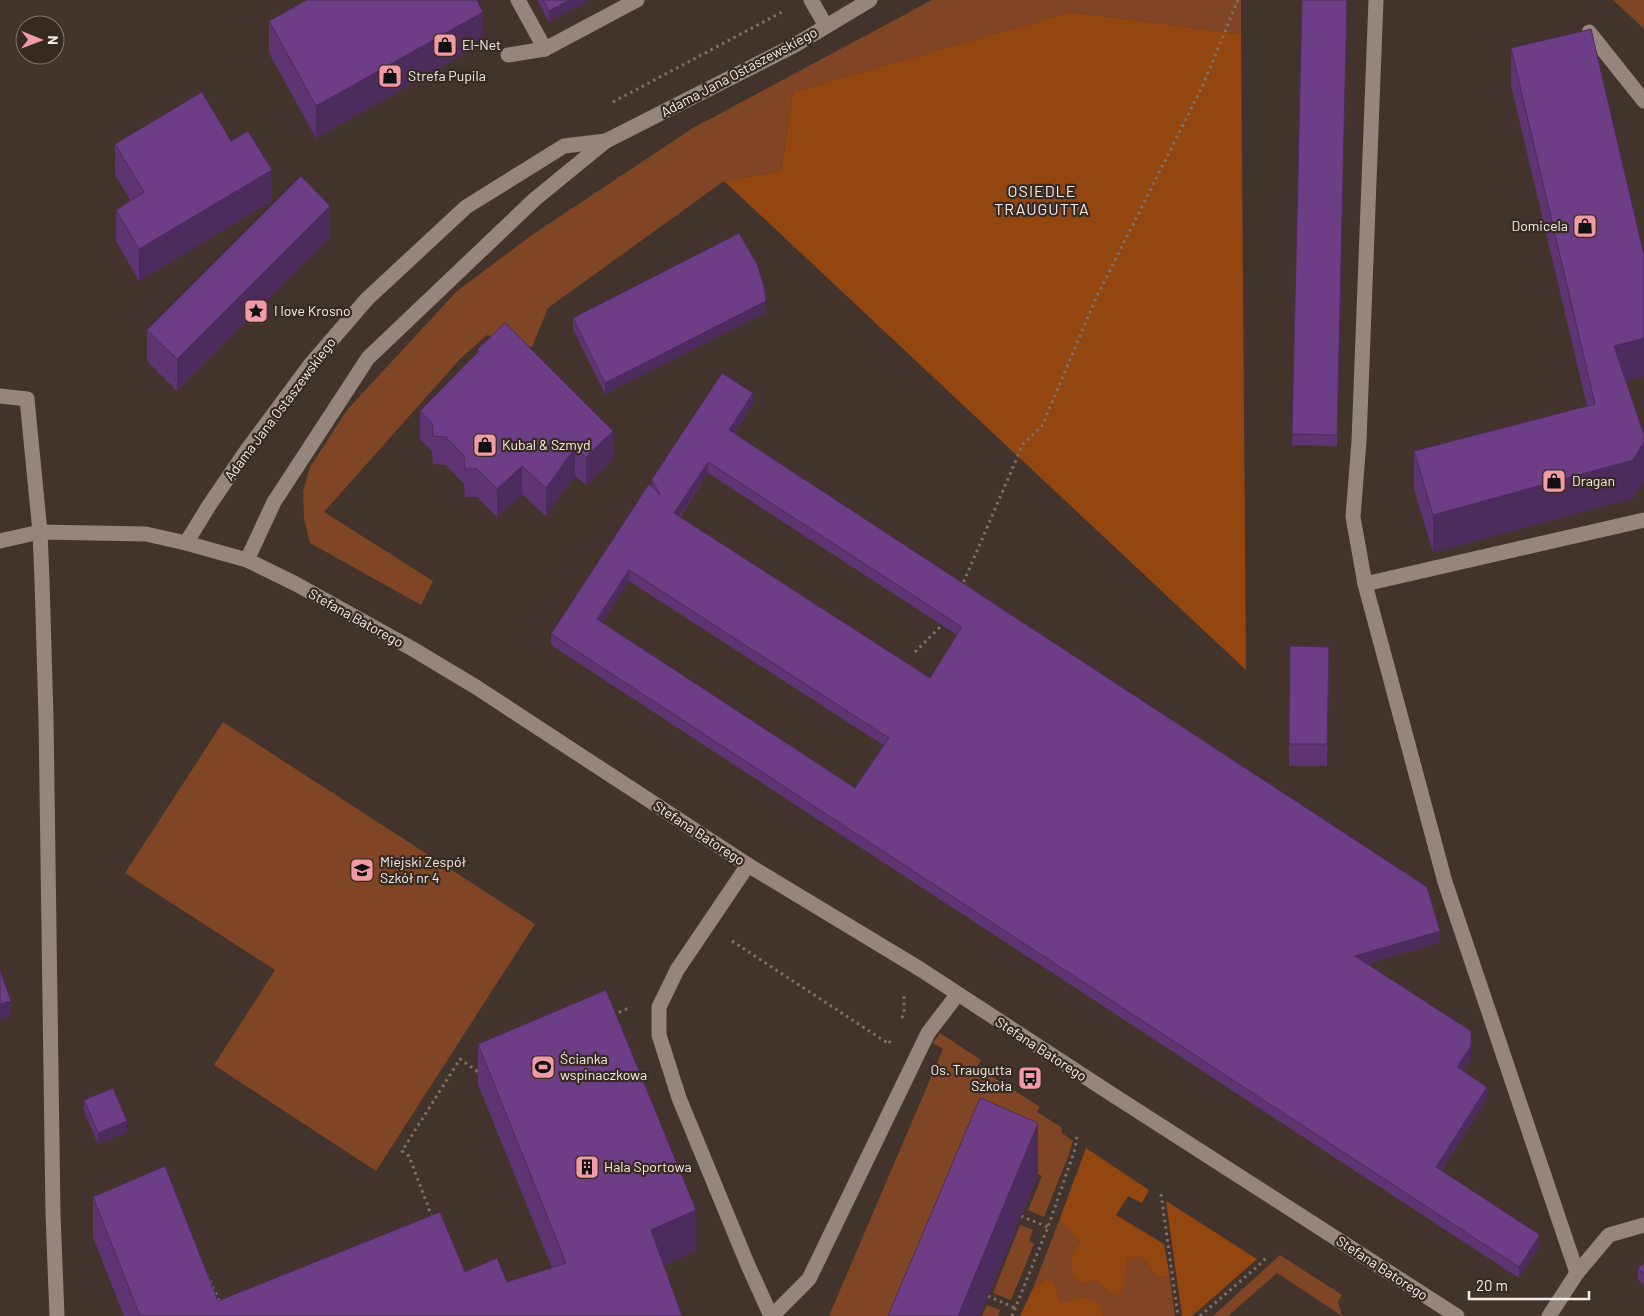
<svg xmlns="http://www.w3.org/2000/svg" width="1644" height="1316" font-family="Barlow,sans-serif">
<style>
.green{fill:#7f4524}
.forest{fill:#944610}
.lines{fill:none;stroke-linecap:round;stroke-linejoin:round}
.path{stroke:#7f726b;stroke-width:3;stroke-dasharray:2.5 4;stroke-linecap:butt}
.minor{stroke:#96857c;stroke-width:15}
.wall{fill:#5e3572;fill-rule:evenodd}
.shaded-wall{fill:#4c2b5d}
.building{fill:#6d3e85;stroke:#4c2b5d;fill-rule:evenodd}
.labels{text-anchor:middle;stroke-width:4.5;stroke-linejoin:round;paint-order:stroke}
.poi-label{font-size:14px;fill:#f7ede8;stroke:#372a22;text-anchor:start}
.street-label{font-size:14px;fill:#f7ede8;stroke:#372a22}
.quarter-label{font-size:16px;letter-spacing:1px;fill:#f7ede8;stroke:#372a22}
</style>
<rect width="100%" height="100%" fill="#42342c"/>
<g class="green">
<path d="M932,0H1241V34L1070,12L793,92L781,171L724,181L548,308L532,347L487,335L460,359L324,512L433,581L421,605L310,543L304,518L303,491L310,467L347,410L457,291L532,235L693,128Z"/>
<path d="M1613,0H1644V29Z"/>
<path d="M223,722L535,924L376,1171L214,1065L275,970L125,873Z"/>
<path d="M940,1033L981,1060L977,1067L1040,1107L1037,1112L1061,1127L1062,1133L1073,1141L1069,1154L1044,1217L1028,1210L1042,1176L979,1149L908,1316H829L943,1049L933,1043Z"/>
<path d="M1059,1221L1067,1227L1081,1242L1084,1283L1097,1281L1107,1290L1125,1279L1128,1259L1141,1255L1157,1277L1170,1278L1175,1316H1103L1098,1303L1086,1297L1069,1301H1060L1054,1282L1045,1279L1033,1288Z"/>
<path d="M1020,1225L1033,1230L1029,1241L1034,1244L1011,1300L993,1293Z"/>
<path d="M1280,1255L1342,1295L1338,1302L1342,1316L1277,1273L1228,1316H1213Z"/>
<path d="M987,1305L1000,1310L998,1316H982Z"/>
</g>
<g class="forest">
<path d="M1070,12L1241,34L1246,670L724,181L781,171L793,92Z"/>
<path d="M1086,1148L1149,1190L1142,1203L1128,1196L1116,1215L1164,1244L1170,1278L1157,1277L1141,1255L1128,1259L1125,1279L1120,1296L1107,1290L1097,1281L1084,1283L1073,1277L1072,1254L1081,1242L1067,1227L1059,1221Z"/>
<path d="M1166,1201L1257,1259L1192,1316H1182Z"/>
<path d="M1045,1279L1054,1282L1060,1301H1069L1086,1297L1099,1303L1103,1316H1020L1033,1288Z"/>
</g>
<g class="lines">
<g class="path">
<path d="M613,102L784,11"/>
<path d="M961,588L1023,444L1042,426L1096,298L1202,87L1238,0"/>
<path d="M915,652L945,622"/>
<path d="M732,941L889,1044L890,1041"/>
<path d="M613,1015L631,1007"/>
<path d="M902,1018L904,1011V996"/>
<path d="M1161,1194L1178,1316"/>
<path d="M1021,1216L1048,1227"/>
<path d="M432,1217L409,1156L402,1151L460,1059L477,1071L481,1070"/>
<path d="M207,1275L220,1303"/>
<path d="M988,1296L1015,1308"/>
<path d="M1012,1316L1048,1227L1075,1149L1077,1136"/>
<path d="M1200,1316L1259,1265L1267,1257"/>
</g>
<g class="minor">
<path d="M518,0L545,49L637,0"/>
<path d="M811,0L826,26"/>
<path d="M1376,0L1359,441L1353,517L1365,584L1445,882L1577,1273L1549,1316"/>
<path d="M1589,32L1644,101"/>
<path d="M508,55L545,49"/>
<path d="M0,396L27,399L40,532L42,580L46,717L53,1214L57,1316"/>
<path d="M0,541L40,532L146,534L186,543L247,560L296,584L411,648L476,687L748,865L920,969L1113,1095L1457,1316"/>
<path d="M186,543L210,504L247,450L310,365L367,299L466,207L564,146L606,141"/>
<path d="M247,560L274,502L368,358L535,199L606,141L795,45L870,0"/>
<path d="M1365,584L1644,520"/>
<path d="M748,865L677,970L659,1007V1035L679,1098L747,1263L771,1316"/>
<path d="M1577,1273L1609,1235L1644,1225"/>
<path d="M772,1316L809,1279L928,1033L957,995"/>
</g>
</g>
<g class="wall">
<path d="M537,0H589L549,22Z"/>
<path d="M1302,0H1347L1337,446L1292,445Z"/>
<path d="M269,21L483,43L316,138L269,53Z"/>
<path d="M1511,48L1644,255V376L1625,380L1644,435V479L1633,498L1433,552L1414,489V451L1587,406L1511,85Z"/>
<path d="M231,141L272,201L139,281L116,241V210L131,201L115,175V144Z"/>
<path d="M330,237L177,391L147,361V330Z"/>
<path d="M766,312L605,394L573,329V318Z"/>
<path d="M477,350L613,459L586,485L575,476L546,516L522,494L497,517L477,497H465L464,484L446,465L433,464L432,451L420,439V411L477,353Z"/>
<path d="M753,404L734,434L1440,942L1367,964L1471,1058L1463,1070L1487,1098L1441,1171L1540,1246L1519,1278L551,645V634L652,487V479ZM708,473L957,635L930,678L680,517ZM629,581L883,745L855,788L602,623Z"/>
<path d="M1290,646L1329,669L1327,766H1289Z"/>
<path d="M478,1044L696,1251L664,1265L682,1316H124L93,1237V1197L218,1301L465,1272L507,1282L552,1268L478,1084Z"/>
<path d="M84,1100L127,1132L98,1144L84,1111Z"/>
<path d="M1644,1263V1286L1638,1279V1268Z"/>
</g>
<g class="shaded-wall">
<path d="M569,0H589L549,22V11Z"/>
<path d="M483,12V43L316,138V106Z"/>
<path d="M272,170V201L139,281V249Z"/>
<path d="M330,206V237L177,391V359Z"/>
<path d="M766,301V312L605,394V383Z"/>
<path d="M1644,338V376L1614,383V346Z"/>
<path d="M753,393V404L729,442V430Z"/>
<path d="M613,431V459L586,485V457Z"/>
<path d="M1644,442V479L1633,498L1433,552V515Z"/>
<path d="M575,448V476L546,516V488Z"/>
<path d="M708,462V473L674,524V513Z"/>
<path d="M522,466V494L497,517V489Z"/>
<path d="M629,570V581L597,630V619Z"/>
<path d="M1329,647V669L1327,766V744Z"/>
<path d="M1440,931V942L1355,967V956Z"/>
<path d="M11,1001V1016L0,1020V1004Z"/>
<path d="M1471,1046V1058L1457,1078V1067Z"/>
<path d="M1487,1087V1098L1436,1178V1167Z"/>
<path d="M127,1121V1132L98,1144V1133Z"/>
<path d="M1038,1123V1177L980,1316H958Z"/>
<path d="M696,1210V1251L651,1271V1230Z"/>
<path d="M1540,1235V1246L1519,1278V1267Z"/>
</g>
<g class="building">
<path d="M307,0H477L483,12L316,106L269,21Z"/>
<path d="M543,0H569L549,11Z"/>
<path d="M1302,0H1347L1337,435L1292,434Z"/>
<path d="M1591,29L1644,255V338L1614,346L1644,435V442L1633,460L1433,515L1414,451L1595,404L1511,48Z"/>
<path d="M202,92L231,141L248,131L272,170L139,249L116,210L144,192L115,144Z"/>
<path d="M301,176L330,206L177,359L147,330Z"/>
<path d="M739,233L757,264L764,286L766,301L605,383L573,318Z"/>
<path d="M505,323L613,431L586,457L575,448L546,488L522,466L497,489L477,469H465L464,456L446,437L433,436L432,423L420,411L479,351L477,350Z"/>
<path d="M722,373L753,393L729,430L1427,887L1440,931L1355,956L1471,1031V1046L1457,1067L1487,1087L1436,1167L1540,1235L1519,1267L551,634L649,484L660,495L652,479ZM708,462L962,627L930,678L674,513ZM629,570L889,738L855,788L597,619Z"/>
<path d="M1290,646L1329,647L1327,744H1289Z"/>
<path d="M0,970L11,1001L0,1004Z"/>
<path d="M606,990L696,1210L651,1230L682,1316H140L93,1197L165,1166L218,1301L440,1212L465,1272L497,1258L507,1282L566,1263L478,1044Z"/>
<path d="M113,1088L127,1121L98,1133L84,1100Z"/>
<path d="M980,1098L1038,1123L958,1316H888Z"/>
<path d="M1644,1263V1274L1638,1268Z"/>
</g>
<defs>
<g id="shop-square" transform="scale(1.25)"><rect x="-9" y="-9" width="18" height="18" rx="4" fill="#f39aa7" stroke="#372a22"/><path d="M-5-2.5h2.3a2.7 3.5 0 0 1 5.4 0H5L5.5 6h-11ZM-1.5-2.5h3a1.5 2.3 0 0 0-3 0Z" fill="#111"/></g>
<g id="sight-square" transform="scale(1.25)"><rect x="-9" y="-9" width="18" height="18" rx="4" fill="#f39aa7" stroke="#372a22"/><path d="M0-6L1.8-2.2L6-1.7L2.9 1.2L3.7 5.4L0 3.3L-3.7 5.4L-2.9 1.2L-6-1.7L-1.8-2.2Z" fill="#111"/></g>
<g id="school-square" transform="scale(1.25)"><rect x="-9" y="-9" width="18" height="18" rx="4" fill="#f39aa7" stroke="#372a22"/><path d="M0-5L7-2L0 1L-7-2ZM-4 1L0 2.5L4 1V4Q0 6-4 4Z" fill="#111"/></g>
<g id="stadium-square" transform="scale(1.25)"><rect x="-9" y="-9" width="18" height="18" rx="4" fill="#f39aa7" stroke="#372a22"/><path d="M0-5a6.5 5 0 1 0 0 10a6.5 5 0 1 0 0-10ZM-3.5-1.8h7v3.6h-7Z" fill="#111"/></g>
<g id="bus-square" transform="scale(1.25)"><rect x="-9" y="-9" width="18" height="18" rx="4" fill="#f39aa7" stroke="#372a22"/><path d="M-5-6H5V4H4V6H2V4H-2V6H-4V4H-5ZM-3.5-4V0h7V-4ZM-3.5 1.2v1.5H-2V1.2ZM2 1.2v1.5H3.5V1.2Z" fill="#111"/></g>
<g id="building-square" transform="scale(1.25)"><rect x="-9" y="-9" width="18" height="18" rx="4" fill="#f39aa7" stroke="#372a22"/><path d="M-4-6H4V6H1V3H-1V6H-4ZM-2.5-4.3h1.7v1.8h-1.7ZM.8-4.3h1.7v1.8H.8ZM-2.5-1h1.7V.8h-1.7ZM.8-1h1.7V.8H.8Z" fill="#111"/></g>
</defs>
<g fill-rule="evenodd">
<use href="#shop-square" x="445" y="45"/>
<use href="#shop-square" x="390" y="76"/>
<use href="#shop-square" x="1585" y="226"/>
<use href="#sight-square" x="256" y="311"/>
<use href="#shop-square" x="485" y="445"/>
<use href="#shop-square" x="1554" y="481"/>
<use href="#school-square" x="362" y="870"/>
<use href="#stadium-square" x="543" y="1067"/>
<use href="#bus-square" x="1030" y="1078"/>
<use href="#building-square" x="587" y="1167"/>
</g>
<g class="labels">
<g class="poi-label">
<text x="462" y="50">El-Net</text>
<text x="408" y="81">Strefa Pupila</text>
<text x="1568" y="231" text-anchor="end">Domicela</text>
<text x="274" y="316">I love Krosno</text>
<text x="502" y="450">Kubal &amp; Szmyd</text>
<text x="1572" y="486">Dragan</text>
<text x="380" y="867">Miejski Zespół<tspan x="380" dy="16">Szkół nr 4</tspan></text>
<text x="560" y="1064">Ścianka<tspan x="560" dy="16">wspinaczkowa</tspan></text>
<text x="1012" y="1075" text-anchor="end">Os. Traugutta<tspan x="1012" dy="16">Szkoła</tspan></text>
<text x="604" y="1172">Hala Sportowa</text>
</g>
<g class="street-label">
<text transform="translate(739 72) rotate(-28)" y="5">Adama Jana Ostaszewskiego</text>
<text transform="translate(280 409) rotate(-53)" y="5">Adama Jana Ostaszewskiego</text>
<text transform="translate(356 618) rotate(29)" y="5">Stefana Batorego</text>
<text transform="translate(699 833) rotate(33)" y="5">Stefana Batorego</text>
<text transform="translate(1041 1049) rotate(33)" y="5">Stefana Batorego</text>
<text transform="translate(1382 1268) rotate(33)" y="5">Stefana Batorego</text>
</g>
<g class="quarter-label">
<text x="1042" y="197">OSIEDLE<tspan x="1042" dy="18">TRAUGUTTA</tspan></text>
</g>
</g>
<g transform="translate(40 40) rotate(91)"><circle r="24" fill="#372a22" stroke="#847871"/>
<path d="M0-4L9 19L0 12L-9 19Z" fill="#f39aa7"/>
<text y="-8" font-size="14" font-weight="bold" text-anchor="middle" fill="#f7ede8">N</text>
</g>
<path d="M1469 1291v8h120v-8" fill="none" stroke="#f7ede8" stroke-width="2.5"/>
<text x="1476" y="1291" font-size="15" fill="#f7ede8" stroke="#372a22" stroke-width="4" paint-order="stroke">20 m</text>
</svg>
